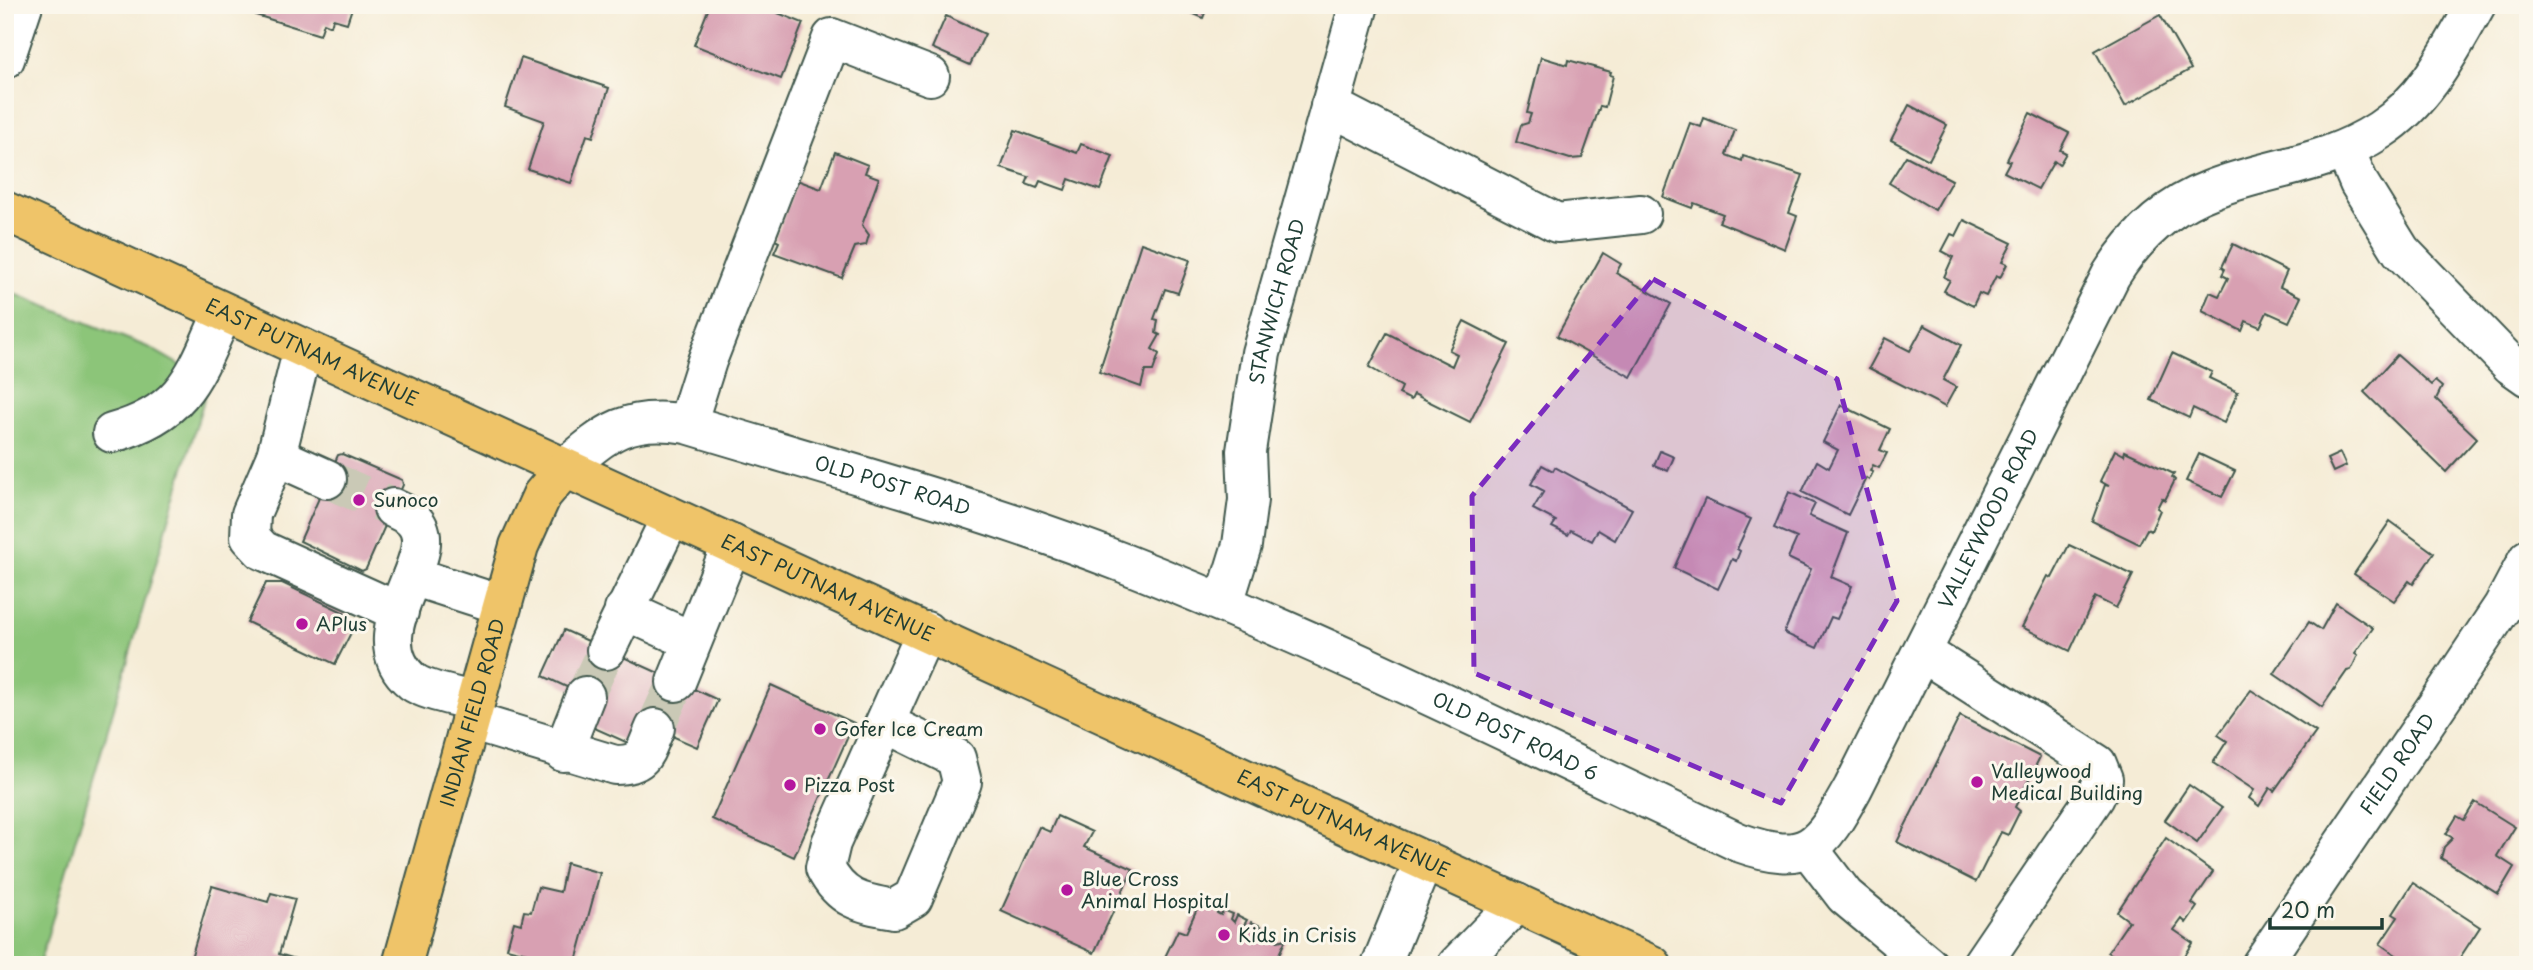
<svg xmlns="http://www.w3.org/2000/svg" width="2533" height="970" font-family="'Playpen Sans',sans-serif">
<style>
.green{fill:#8cc579;stroke:#568156;stroke-width:2}
.building{fill:#d8a0b2}
.lines{fill:none;stroke-linecap:round;stroke-linejoin:round}
.minor-tunnel{stroke:#cac9b6;stroke-width:38;stroke-dasharray:38 19;stroke-linecap:butt}
.minor-casing{stroke:#3f574c;stroke-width:42}
.major-casing{stroke:#3f574c;stroke-width:42}
.minor{stroke:#fff;stroke-width:38}
.major{stroke:#efc469;stroke-width:38}
.marked{fill:#7b2cbf;fill-opacity:0.2;stroke:#7b2cbf;stroke-width:5;stroke-dasharray:14 9;stroke-linejoin:round}
.poi-dot{fill:#b5179e;stroke:#fbf7ec;stroke-width:2.5}
.labels{text-anchor:middle;stroke-width:6;stroke-linejoin:round;paint-order:stroke}
.street-label{font-size:19px;fill:#1f3d34;stroke:#fbf7ec}
.poi-label{font-size:19px;fill:#1f3d34;stroke:#fbf7ec;text-anchor:start}
</style>
<rect width="100%" height="100%" fill="#fbf7ec"/>
<filter id="ink" filterUnits="userSpaceOnUse"><feTurbulence type="fractalNoise" baseFrequency=".0143" numOctaves="2"/><feDisplacementMap in="SourceGraphic" scale="14" xChannelSelector="R" yChannelSelector="G"/><feConvolveMatrix kernelMatrix="1 2 1 2 8 2 1 2 1" color-interpolation-filters="sRGB"/></filter>
<filter id="wash" filterUnits="userSpaceOnUse"><feTurbulence type="fractalNoise" baseFrequency=".00686" numOctaves="4" result="noise"/><feDisplacementMap in="SourceGraphic" scale="28" xChannelSelector="R" yChannelSelector="G"/><feGaussianBlur stdDeviation="1.57" result="paint"/><feColorMatrix in="noise" values="0 0 0 0 0 0 0 0 0 0 0 0 0 0 0 0 0 1.4 0 .05"/><feComposite in="paint" operator="in"/></filter>
<g filter="url(#wash)">
<rect width="100%" height="100%" fill="#f5ecd6"/>
<path class="green" d="M5,290L150,348L209,382L39,965H5Z"/>
<g id="blocks">
<g class="building">
<path d="M259,5H353L347,23L333,19L331,26L324,23L320,35L256,15Z"/>
<path d="M710,5H758L803,23L781,79L694,45Z"/>
<path d="M1173,5H1208L1203,18Z"/>
<path d="M2160,15L2191,69L2125,106L2095,51Z"/>
<path d="M946,16L985,34L970,65L932,48Z"/>
<path d="M1541,57L1567,65L1568,60L1611,72L1610,75L1613,76L1605,107L1600,106L1582,158L1570,159L1516,142L1521,125L1528,123L1531,114L1527,113Z"/>
<path d="M521,58L609,88L593,137L587,135L571,183L528,169L544,121L505,107Z"/>
<path d="M1909,105L1947,125L1929,160L1891,140Z"/>
<path d="M2030,113L2069,133L2060,150L2066,153L2059,165L2054,161L2038,189L2004,172L2010,161L2007,160Z"/>
<path d="M1704,118L1735,130L1726,155L1742,161L1743,156L1803,175L1789,213L1797,216L1785,249L1719,222L1723,214L1694,203L1692,208L1663,197L1690,123L1701,127Z"/>
<path d="M1015,130L1077,153L1081,144L1113,156L1100,190L1069,179L1065,190L1040,181L1037,188L1026,184L1029,177L1001,168Z"/>
<path d="M835,152L868,165L865,173L879,178L862,225L869,235L866,245L855,247L842,278L774,253L779,242L775,240L797,180L821,189Z"/>
<path d="M1906,156L1952,180L1935,210L1889,183Z"/>
<path d="M1964,220L2012,243L2002,262L2007,264L2000,278L1996,276L1986,296L1979,293L1973,306L1944,291L1950,280L1944,277L1953,257L1942,251L1951,234L1956,236Z"/>
<path d="M1141,243L1190,260L1178,293L1165,289L1154,319L1158,320L1156,333L1160,335L1152,349L1159,354L1153,371H1145L1141,387L1099,372Z"/>
<path d="M2233,244L2287,271L2280,287L2301,297L2289,322L2267,312L2260,327L2246,321L2242,331L2202,311L2210,292L2219,296L2228,278L2222,275L2225,269L2222,267Z"/>
<path d="M1603,253L1621,264L1616,273L1671,304L1631,377L1557,336Z"/>
<path d="M1464,321L1509,344L1470,422L1414,394L1411,400L1399,394L1402,387L1369,367L1387,333L1452,366L1457,354L1449,350Z"/>
<path d="M1924,325L1961,345L1943,380L1956,387L1945,407L1869,368L1885,338L1910,351Z"/>
<path d="M2172,353L2212,372L2209,378L2238,392L2224,423L2193,408L2189,418L2151,400Z"/>
<path d="M2397,355L2431,385L2435,381L2442,387L2436,399L2477,438L2446,472L2364,392Z"/>
<path d="M1841,405L1890,429L1880,450L1887,453L1879,468L1873,465L1870,471L1873,472L1869,480L1866,478L1848,515L1802,492L1817,461L1829,468L1838,450L1823,442Z"/>
<path d="M2115,450L2124,455L2125,451L2174,474L2172,477L2175,480L2165,500L2162,498L2157,508L2160,510L2151,531L2147,529L2139,544L2092,521L2105,485L2109,486L2100,481Z"/>
<path d="M1660,451L1674,457L1668,471L1654,465Z"/>
<path d="M2340,453L2346,466L2333,472L2327,459Z"/>
<path d="M342,454L402,480L403,485L366,569L362,571L300,541L338,455Z"/>
<path d="M2199,454L2235,471L2222,497L2186,481Z"/>
<path d="M1542,465L1553,471L1555,467L1632,509L1615,540L1598,530L1592,541L1571,530L1568,535L1552,527L1556,521L1533,509L1544,491L1531,484Z"/>
<path d="M1789,492L1815,504L1809,516L1848,533L1831,577L1852,586L1837,619L1831,617L1817,648L1784,633L1811,569L1788,558L1797,538L1774,528Z"/>
<path d="M1705,499L1751,519L1737,549L1740,551L1736,561L1732,559L1718,589L1674,568Z"/>
<path d="M2390,521L2434,553L2413,584L2409,581L2394,601L2354,574Z"/>
<path d="M2069,545L2133,575L2116,608L2095,597L2070,651L2022,627L2048,576L2052,578Z"/>
<path d="M266,583H282L343,612L355,625L335,664L247,622Z"/>
<path d="M2336,603L2373,628L2355,653L2358,655L2351,670L2347,671L2322,707L2274,674L2309,622L2321,630Z"/>
<path d="M564,630L718,700L697,747L638,721L628,743L590,726L601,703L543,676Z"/>
<path d="M771,685L854,723L794,857L712,819Z"/>
<path d="M2251,690L2316,732L2274,791L2270,788L2259,806L2249,798L2254,790L2213,763L2227,741L2218,735Z"/>
<path d="M1960,716L2040,757L2015,807L2020,811L2008,835L2001,832L1976,882L1897,842Z"/>
<path d="M2189,785L2222,808L2197,843L2165,820Z"/>
<path d="M2475,802L2515,827L2497,856L2514,867L2498,894L2441,858L2444,847L2453,838L2446,834L2457,816L2464,820Z"/>
<path d="M1057,816L1092,832L1084,847L1133,869L1094,953L1001,911L1039,827L1050,832Z"/>
<path d="M2166,838L2213,872L2192,903L2197,907L2186,923L2182,919L2174,930L2193,943L2179,965H2121L2124,962L2108,952L2129,921L2117,912Z"/>
<path d="M566,863L600,873L575,965L507,948L514,922L521,924L524,911L531,912L538,887L560,892Z"/>
<path d="M2413,883L2480,927L2459,959L2467,965H2411L2380,944L2398,917L2393,914Z"/>
<path d="M212,886L268,902L271,893L295,899L279,954L315,965H189Z"/>
<path d="M1199,904L1208,909L1210,904L1219,908L1217,913L1221,915L1223,910L1233,914L1231,919L1234,922L1237,915L1247,920L1244,925L1248,928L1251,922L1261,926L1258,932L1262,934L1264,929L1273,933L1271,937L1278,941L1286,939L1274,965H1167L1169,961L1164,959L1178,930L1186,933Z"/>
</g>
</g>
</g>
<g filter="url(#ink)">
<use href="#blocks" fill-opacity="0" stroke="#3f574c" stroke-width="2"/>
<g class="lines">
<g class="minor-tunnel">
<path d="M327,479L393,508"/>
<path d="M585,696L606,650"/>
<path d="M655,728L676,682"/>
</g>
<g class="minor-casing">
<g id="minor">
<path d="M5,59L23,5"/>
<path d="M1330,106L1557,223L1641,214"/>
<path d="M2345,150L2359,183L2401,251L2511,365L2528,377"/>
<path d="M303,348L276,456L251,514L250,537L262,550L399,612"/>
<path d="M687,424L707,361L832,38L930,76"/>
<path d="M112,433C185,413 195,375 223,312"/>
<path d="M276,456L327,479"/>
<path id="s1" d="M564,469C607,432 627,414 687,424C832,468 979,507 1121,562C1331,644 1534,746 1738,842C1809,867 1820,847 1853,788L2111,275C2135,237 2167,206 2210,190C2268,167 2325,166 2380,130C2425,101 2450,51 2476,5"/>
<path d="M393,508C399,511 407,514 412,519C450,553 353,633 413,682C425,691 460,697 475,702"/>
<path d="M412,576L502,605"/>
<path id="s2" d="M1224,603L1242,545L1248,500L1246,451L1261,353L1359,5"/>
<path d="M624,610L692,641"/>
<path d="M606,650L671,517"/>
<path d="M1922,652L2097,764L2103,779L2095,797L1981,965"/>
<path d="M676,682L732,544"/>
<path d="M470,721L615,765C645,765 644,753 655,728"/>
<path d="M887,724L956,758L962,782L913,898L894,909C861,903 841,900 825,868L831,843L926,631"/>
<path d="M563,752L585,696"/>
<path d="M1809,849L1845,896L1928,965"/>
<path d="M1381,965L1424,860"/>
<path d="M1457,965L1517,903"/>
<path id="s3" d="M2261,965L2444,695L2503,606L2528,559"/>
</g>
</g>
<g class="major-casing">
<g id="major">
<path id="s4" d="M5,211C553,464 1103,712 1652,965"/>
<path id="s5" d="M402,965L519,546L542,495L564,469"/>
</g>
</g>
<use href="#minor" class="minor"/>
<use href="#major" class="major"/>
</g>
</g>
<path class="marked" d="M1653,279L1837,379L1897,601L1781,803L1474,673L1472,496Z"/>
<g class="poi-dot">
<circle cx="359" cy="500" r="7"/>
<circle cx="302" cy="624" r="7"/>
<circle cx="820" cy="729" r="7"/>
<circle cx="1977" cy="782" r="7"/>
<circle cx="790" cy="785" r="7"/>
<circle cx="1067" cy="890" r="7"/>
<circle cx="1224" cy="935" r="7"/>
</g>
<g class="labels">
<g class="street-label">
<text dy="7" stroke="none"><textPath href="#s2" startOffset="308">STANWICH ROAD</textPath></text>
<text dy="7" stroke="none"><textPath href="#s4" startOffset="338">EAST PUTNAM AVENUE</textPath></text>
<text dy="7" stroke="none"><textPath href="#s1" startOffset="352">OLD POST ROAD</textPath></text>
<text dy="7" stroke="none"><textPath href="#s1" startOffset="1720">VALLEYWOOD ROAD</textPath></text>
<text dy="7" stroke="none"><textPath href="#s4" startOffset="905">EAST PUTNAM AVENUE</textPath></text>
<text dy="7" stroke="none"><textPath href="#s5" startOffset="262">INDIAN FIELD ROAD</textPath></text>
<text dy="7" stroke="none"><textPath href="#s1" startOffset="1024">OLD POST ROAD 6</textPath></text>
<text dy="7" stroke="none"><textPath href="#s3" startOffset="243">FIELD ROAD</textPath></text>
<text dy="7" stroke="none"><textPath href="#s4" startOffset="1472">EAST PUTNAM AVENUE</textPath></text>
</g>
<g class="poi-label">
<text x="373" y="507">Sunoco</text>
<text x="316" y="631">APlus</text>
<text x="834" y="736">Gofer Ice Cream</text>
<text x="1991" y="778">Valleywood<tspan x="1991" dy="22">Medical Building</tspan></text>
<text x="804" y="792">Pizza Post</text>
<text x="1081" y="886">Blue Cross<tspan x="1081" dy="22">Animal Hospital</tspan></text>
<text x="1238" y="942">Kids in Crisis</text>
</g>
</g>
<rect width="2533" height="970" fill="none" stroke="#fbf7ec" stroke-width="28"/>
<path d="M2270 918v10h112v-10" fill="none" stroke="#1f3d34" stroke-width="3.5"/>
<text x="2281" y="918" font-size="21" fill="#1f3d34" stroke="#fbf7ec" stroke-width="5" paint-order="stroke">20 m</text>
</svg>
